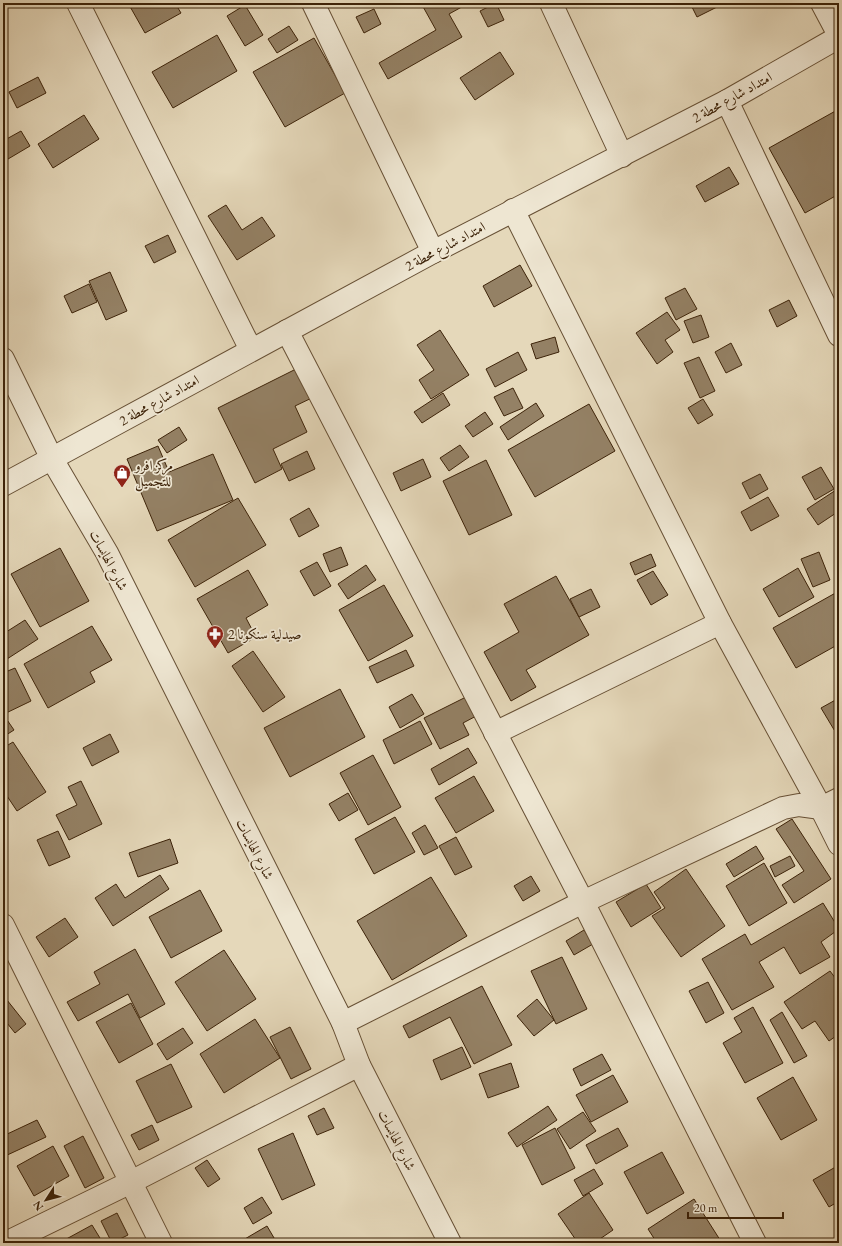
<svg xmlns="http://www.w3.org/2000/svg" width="842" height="1246" font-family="'EB Garamond',Amiri,serif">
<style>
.building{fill:#948165;stroke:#3d2309}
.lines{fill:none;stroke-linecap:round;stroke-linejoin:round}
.minor-casing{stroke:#675035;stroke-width:24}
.tertiary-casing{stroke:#675035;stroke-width:24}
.minor{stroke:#eee6d2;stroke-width:22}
.tertiary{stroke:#eee6d2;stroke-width:22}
.labels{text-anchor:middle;stroke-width:3.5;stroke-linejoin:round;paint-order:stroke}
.street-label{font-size:14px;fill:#3d2309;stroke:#eee6d2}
.poi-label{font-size:14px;fill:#3d2309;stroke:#eee6d2;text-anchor:start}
</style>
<rect width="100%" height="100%" fill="#e5d8ba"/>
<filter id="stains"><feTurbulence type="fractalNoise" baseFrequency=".005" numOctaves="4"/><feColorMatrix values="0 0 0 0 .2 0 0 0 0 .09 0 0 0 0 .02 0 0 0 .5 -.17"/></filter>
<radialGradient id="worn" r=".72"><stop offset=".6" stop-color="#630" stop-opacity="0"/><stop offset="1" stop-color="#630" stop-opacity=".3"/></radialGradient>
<g class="building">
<path d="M128,3H175L181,13L145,33Z"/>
<path d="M421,3H469L449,14L462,37L388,79L379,63L436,30Z"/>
<path d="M496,3L504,20L488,27L480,11Z"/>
<path d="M523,3H536L525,7Z"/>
<path d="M690,3H725L697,17Z"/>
<path d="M245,5L263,35L245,46L227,16Z"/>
<path d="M374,9L381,24L364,33L356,17Z"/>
<path d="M289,26L298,40L277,53L268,39Z"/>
<path d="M217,35L237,71L173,108L152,72Z"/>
<path d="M314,38L345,93L285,127L253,72Z"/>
<path d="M500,52L514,74L475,100L460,78Z"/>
<path d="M38,77L46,93L17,108L9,92Z"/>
<path d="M839,109V194L805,213L769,148Z"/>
<path d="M84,115L99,139L53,168L38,144Z"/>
<path d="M21,131L30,146L3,162V141Z"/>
<path d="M729,167L739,184L705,202L696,186Z"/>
<path d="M226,205L242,230L262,217L275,236L237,260L208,216Z"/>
<path d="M168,235L176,252L154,263L145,246Z"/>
<path d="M520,265L532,286L494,307L483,286Z"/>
<path d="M110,272L127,311L106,320L89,281Z"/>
<path d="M89,284L97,302L72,313L64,296Z"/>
<path d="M685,288L697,309L676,320L665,298Z"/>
<path d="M789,300L797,316L777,327L769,310Z"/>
<path d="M667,312L680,330L665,340L673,352L657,364L636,333Z"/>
<path d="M701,315L709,337L693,343L684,321Z"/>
<path d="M440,330L469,375L431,399L419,380L434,370L417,345Z"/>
<path d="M555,337L559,352L536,359L531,344Z"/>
<path d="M731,343L742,365L726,373L715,352Z"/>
<path d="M518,352L527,370L495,387L486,369Z"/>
<path d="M699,357L715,391L700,398L684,363Z"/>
<path d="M304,365L318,395L295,406L307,432L273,449L282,469L255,483L218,408Z"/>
<path d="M513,388L523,408L504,416L494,397Z"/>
<path d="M443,393L450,405L422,423L414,412Z"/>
<path d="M703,399L713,415L698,424L688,408Z"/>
<path d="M536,403L544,416L508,440L500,427Z"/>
<path d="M589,404L615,451L535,497L508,450Z"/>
<path d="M485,412L493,424L473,437L465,426Z"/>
<path d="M179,427L187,440L167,453L158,440Z"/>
<path d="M460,445L469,457L449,471L440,458Z"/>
<path d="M158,446L169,472L213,454L233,500L157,531L127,459Z"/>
<path d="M307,451L315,469L289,481L281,464Z"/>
<path d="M423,459L431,477L401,491L393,473Z"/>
<path d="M486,460L512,515L469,535L443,481Z"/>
<path d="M821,467L834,489L815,500L802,477Z"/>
<path d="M760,474L768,489L750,499L742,483Z"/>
<path d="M836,490L839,494V511L818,525L807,509Z"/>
<path d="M768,497L779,516L751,531L741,512Z"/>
<path d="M238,498L266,545L195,587L168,540Z"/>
<path d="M309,508L319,526L299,537L290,519Z"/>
<path d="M341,547L348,565L330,572L323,554Z"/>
<path d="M60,548L89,601L40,627L11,574Z"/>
<path d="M819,552L830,580L813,587L801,559Z"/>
<path d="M651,554L656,566L635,575L630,563Z"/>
<path d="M317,562L331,586L314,596L300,571Z"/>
<path d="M366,565L376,580L348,599L338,584Z"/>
<path d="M798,568L814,597L779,617L763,589Z"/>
<path d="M248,570L268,605L246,618L256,637L228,653L197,599Z"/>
<path d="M653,571L668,595L651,605L637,580Z"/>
<path d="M556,576L589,635L526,670L536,687L511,701L484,652L519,632L504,604Z"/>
<path d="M384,585L413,636L368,661L339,610Z"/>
<path d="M591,589L600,607L579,617L570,599Z"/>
<path d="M839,591V644L796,668L773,628Z"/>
<path d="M25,620L38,639L7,659L3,653V634Z"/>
<path d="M92,626L112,660L90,672L95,682L48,708L24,664Z"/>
<path d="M406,650L414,666L377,683L369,667Z"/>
<path d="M253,651L285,697L263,712L232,666Z"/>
<path d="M15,668L31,701L4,714L3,673Z"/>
<path d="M340,689L365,737L290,777L264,728Z"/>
<path d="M412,694L424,714L400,728L389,707Z"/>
<path d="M470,695L480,714L463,723L469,735L440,749L424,718Z"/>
<path d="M839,698V738L821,708Z"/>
<path d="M3,714L14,730L3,737Z"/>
<path d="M420,721L432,744L394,764L383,740Z"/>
<path d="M110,734L119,752L92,766L83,748Z"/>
<path d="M13,742L46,792L17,811L3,790V748Z"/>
<path d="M468,748L477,763L439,785L431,769Z"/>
<path d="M373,755L401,807L368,825L340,773Z"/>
<path d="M474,776L494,811L456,833L435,798Z"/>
<path d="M81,781L102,824L69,840L56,815L77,805L68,787Z"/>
<path d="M348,793L358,810L339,821L329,804Z"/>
<path d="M395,817L415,852L374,874L355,839Z"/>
<path d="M792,819L831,879L794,903L782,885L804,871L776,829Z"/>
<path d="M425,825L438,848L424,855L412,833Z"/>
<path d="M58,831L70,857L49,866L37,840Z"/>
<path d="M456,837L472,867L455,875L439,846Z"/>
<path d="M170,839L178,863L138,877L129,853Z"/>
<path d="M756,846L764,859L734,877L726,864Z"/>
<path d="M790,856L795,866L775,877L770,866Z"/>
<path d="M764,863L787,903L749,926L726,886Z"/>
<path d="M686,869L725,926L681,957L652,916L665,908L654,892Z"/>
<path d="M160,875L169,889L113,926L95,898L116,884L125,898Z"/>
<path d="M531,876L540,891L523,901L514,886Z"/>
<path d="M431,877L467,936L392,980L357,921Z"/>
<path d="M646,884L661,908L631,927L616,902Z"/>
<path d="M200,890L222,931L171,958L149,917Z"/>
<path d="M823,903L839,929L821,942L830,957L800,974L784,947L759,962L774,987L732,1010L702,959L745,934L751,945Z"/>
<path d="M65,918L78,937L49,957L36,937Z"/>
<path d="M584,930L593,944L574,955L566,941Z"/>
<path d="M135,949L165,1004L140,1018L128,994L78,1021L67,1002L100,984L94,972Z"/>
<path d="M224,950L256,999L207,1031L175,982Z"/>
<path d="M562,957L587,1009L556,1024L531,971Z"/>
<path d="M830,971L839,983V1034L829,1041L815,1021L802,1029L784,1002Z"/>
<path d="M708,982L724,1013L706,1023L689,991Z"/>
<path d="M482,986L512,1045L474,1064L450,1017L409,1038L403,1026Z"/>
<path d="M3,995L26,1024L15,1033L3,1018Z"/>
<path d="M537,999L554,1020L534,1036L517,1016Z"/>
<path d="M131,1003L153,1044L119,1063L96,1022Z"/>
<path d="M753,1007L783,1063L745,1083L723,1043L742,1032L734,1018Z"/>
<path d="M782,1012L807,1056L794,1063L770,1020Z"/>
<path d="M255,1019L280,1058L224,1093L200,1054Z"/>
<path d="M290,1027L311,1069L291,1079L270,1037Z"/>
<path d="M183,1028L193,1043L167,1060L157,1044Z"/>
<path d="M462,1047L471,1067L441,1080L433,1060Z"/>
<path d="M602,1054L611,1070L581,1086L573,1069Z"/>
<path d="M511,1063L519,1087L488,1098L479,1074Z"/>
<path d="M171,1064L192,1107L157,1123L136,1081Z"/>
<path d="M613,1075L628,1102L591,1122L576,1095Z"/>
<path d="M793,1077L817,1120L781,1140L757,1098Z"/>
<path d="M548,1106L557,1120L517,1147L508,1133Z"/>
<path d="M324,1108L334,1128L317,1135L308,1116Z"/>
<path d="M583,1112L596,1131L570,1149L557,1129Z"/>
<path d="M37,1120L46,1137L3,1157V1136Z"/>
<path d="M152,1125L159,1140L139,1150L131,1135Z"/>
<path d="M555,1128L575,1168L542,1185L522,1145Z"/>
<path d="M618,1128L628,1146L596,1164L586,1145Z"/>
<path d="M293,1133L315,1185L282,1200L258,1149Z"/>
<path d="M83,1136L104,1178L85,1188L64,1146Z"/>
<path d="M53,1146L69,1176L34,1196L17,1166Z"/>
<path d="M662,1152L684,1193L647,1214L624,1172Z"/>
<path d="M207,1160L220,1179L208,1187L195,1168Z"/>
<path d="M839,1165V1201L829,1207L813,1180Z"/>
<path d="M594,1169L603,1184L583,1196L574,1180Z"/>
<path d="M589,1193L613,1230L594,1243H578L558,1214Z"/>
<path d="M262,1197L272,1213L253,1224L244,1208Z"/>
<path d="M694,1199L722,1243H657L648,1229Z"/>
<path d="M839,1202V1216L834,1204Z"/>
<path d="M117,1213L128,1235L112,1243L101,1221Z"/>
<path d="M92,1225L103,1243H59Z"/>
<path d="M267,1226L277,1243H238Z"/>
</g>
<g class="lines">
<g class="minor-casing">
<g id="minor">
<path d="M78,3L251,350"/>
<path d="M313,3L433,252"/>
<path d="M551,3L622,156"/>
<path d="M822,3L839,35"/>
<path d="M727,101L839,335"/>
<path d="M513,210L720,623L821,808L839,844"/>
<path d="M287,331L583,902L755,1243"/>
<path d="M3,359L52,459"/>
<path d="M495,733L720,623"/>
<path d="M3,925L161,1243"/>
<path d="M343,1023L583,902L783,808L799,805L821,808L839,799"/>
<path d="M6,1243L131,1182L359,1065"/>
</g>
</g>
<g class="tertiary-casing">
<g id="tertiary">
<path d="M52,459L107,553L343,1023L359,1065L450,1243"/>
<path d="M3,485L433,252L727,101L839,37"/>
</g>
</g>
<use href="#minor" class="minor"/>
<use href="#tertiary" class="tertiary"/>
</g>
<defs>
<g id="shop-pin" transform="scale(0.9)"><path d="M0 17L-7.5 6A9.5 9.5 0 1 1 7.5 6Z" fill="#8f2418" stroke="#eee6d2"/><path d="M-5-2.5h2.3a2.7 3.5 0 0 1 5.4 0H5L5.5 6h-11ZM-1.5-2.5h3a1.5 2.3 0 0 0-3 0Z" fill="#fff"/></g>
<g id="pharmacy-pin" transform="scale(0.9)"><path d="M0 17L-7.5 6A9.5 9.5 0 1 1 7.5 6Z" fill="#8f2418" stroke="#eee6d2"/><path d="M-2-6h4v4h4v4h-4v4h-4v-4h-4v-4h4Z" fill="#fff"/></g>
</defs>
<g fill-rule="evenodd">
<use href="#shop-pin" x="122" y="473"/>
<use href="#pharmacy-pin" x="215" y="634"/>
</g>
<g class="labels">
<g class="street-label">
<text transform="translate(732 97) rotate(-29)" y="5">امتداد شارع محطة 2</text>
<text transform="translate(445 246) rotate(-28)" y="5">امتداد شارع محطة 2</text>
<text transform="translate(159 400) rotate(-29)" y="5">امتداد شارع محطة 2</text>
<text transform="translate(109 560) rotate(62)" y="5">شارع الهايسات</text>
<text transform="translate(255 849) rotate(63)" y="5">شارع الهايسات</text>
<text transform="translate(397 1140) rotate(63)" y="5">شارع الهايسات</text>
</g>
<g class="poi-label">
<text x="135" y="470">مركز افرو<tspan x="135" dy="16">للتجميل</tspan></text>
<text x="228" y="639">صيدلية سنكونا 2</text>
</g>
</g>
<rect width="842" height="1246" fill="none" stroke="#e5d8ba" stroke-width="16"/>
<rect x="4" y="4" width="834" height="1238" fill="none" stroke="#3d2309" stroke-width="2"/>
<rect x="8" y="8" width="826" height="1230" fill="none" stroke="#3d2309"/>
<g transform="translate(46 1200) rotate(234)" stroke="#eee6d2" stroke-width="3" paint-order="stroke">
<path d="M0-3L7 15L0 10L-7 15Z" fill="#3d2309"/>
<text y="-6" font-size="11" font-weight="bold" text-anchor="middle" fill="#3d2309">N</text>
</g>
<path d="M688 1212v6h95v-6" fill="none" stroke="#3d2309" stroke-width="2"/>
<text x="694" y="1212" font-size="12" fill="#3d2309" stroke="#eee6d2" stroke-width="3" paint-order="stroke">20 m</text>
<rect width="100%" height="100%" filter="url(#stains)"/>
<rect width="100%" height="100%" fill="url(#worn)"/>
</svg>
